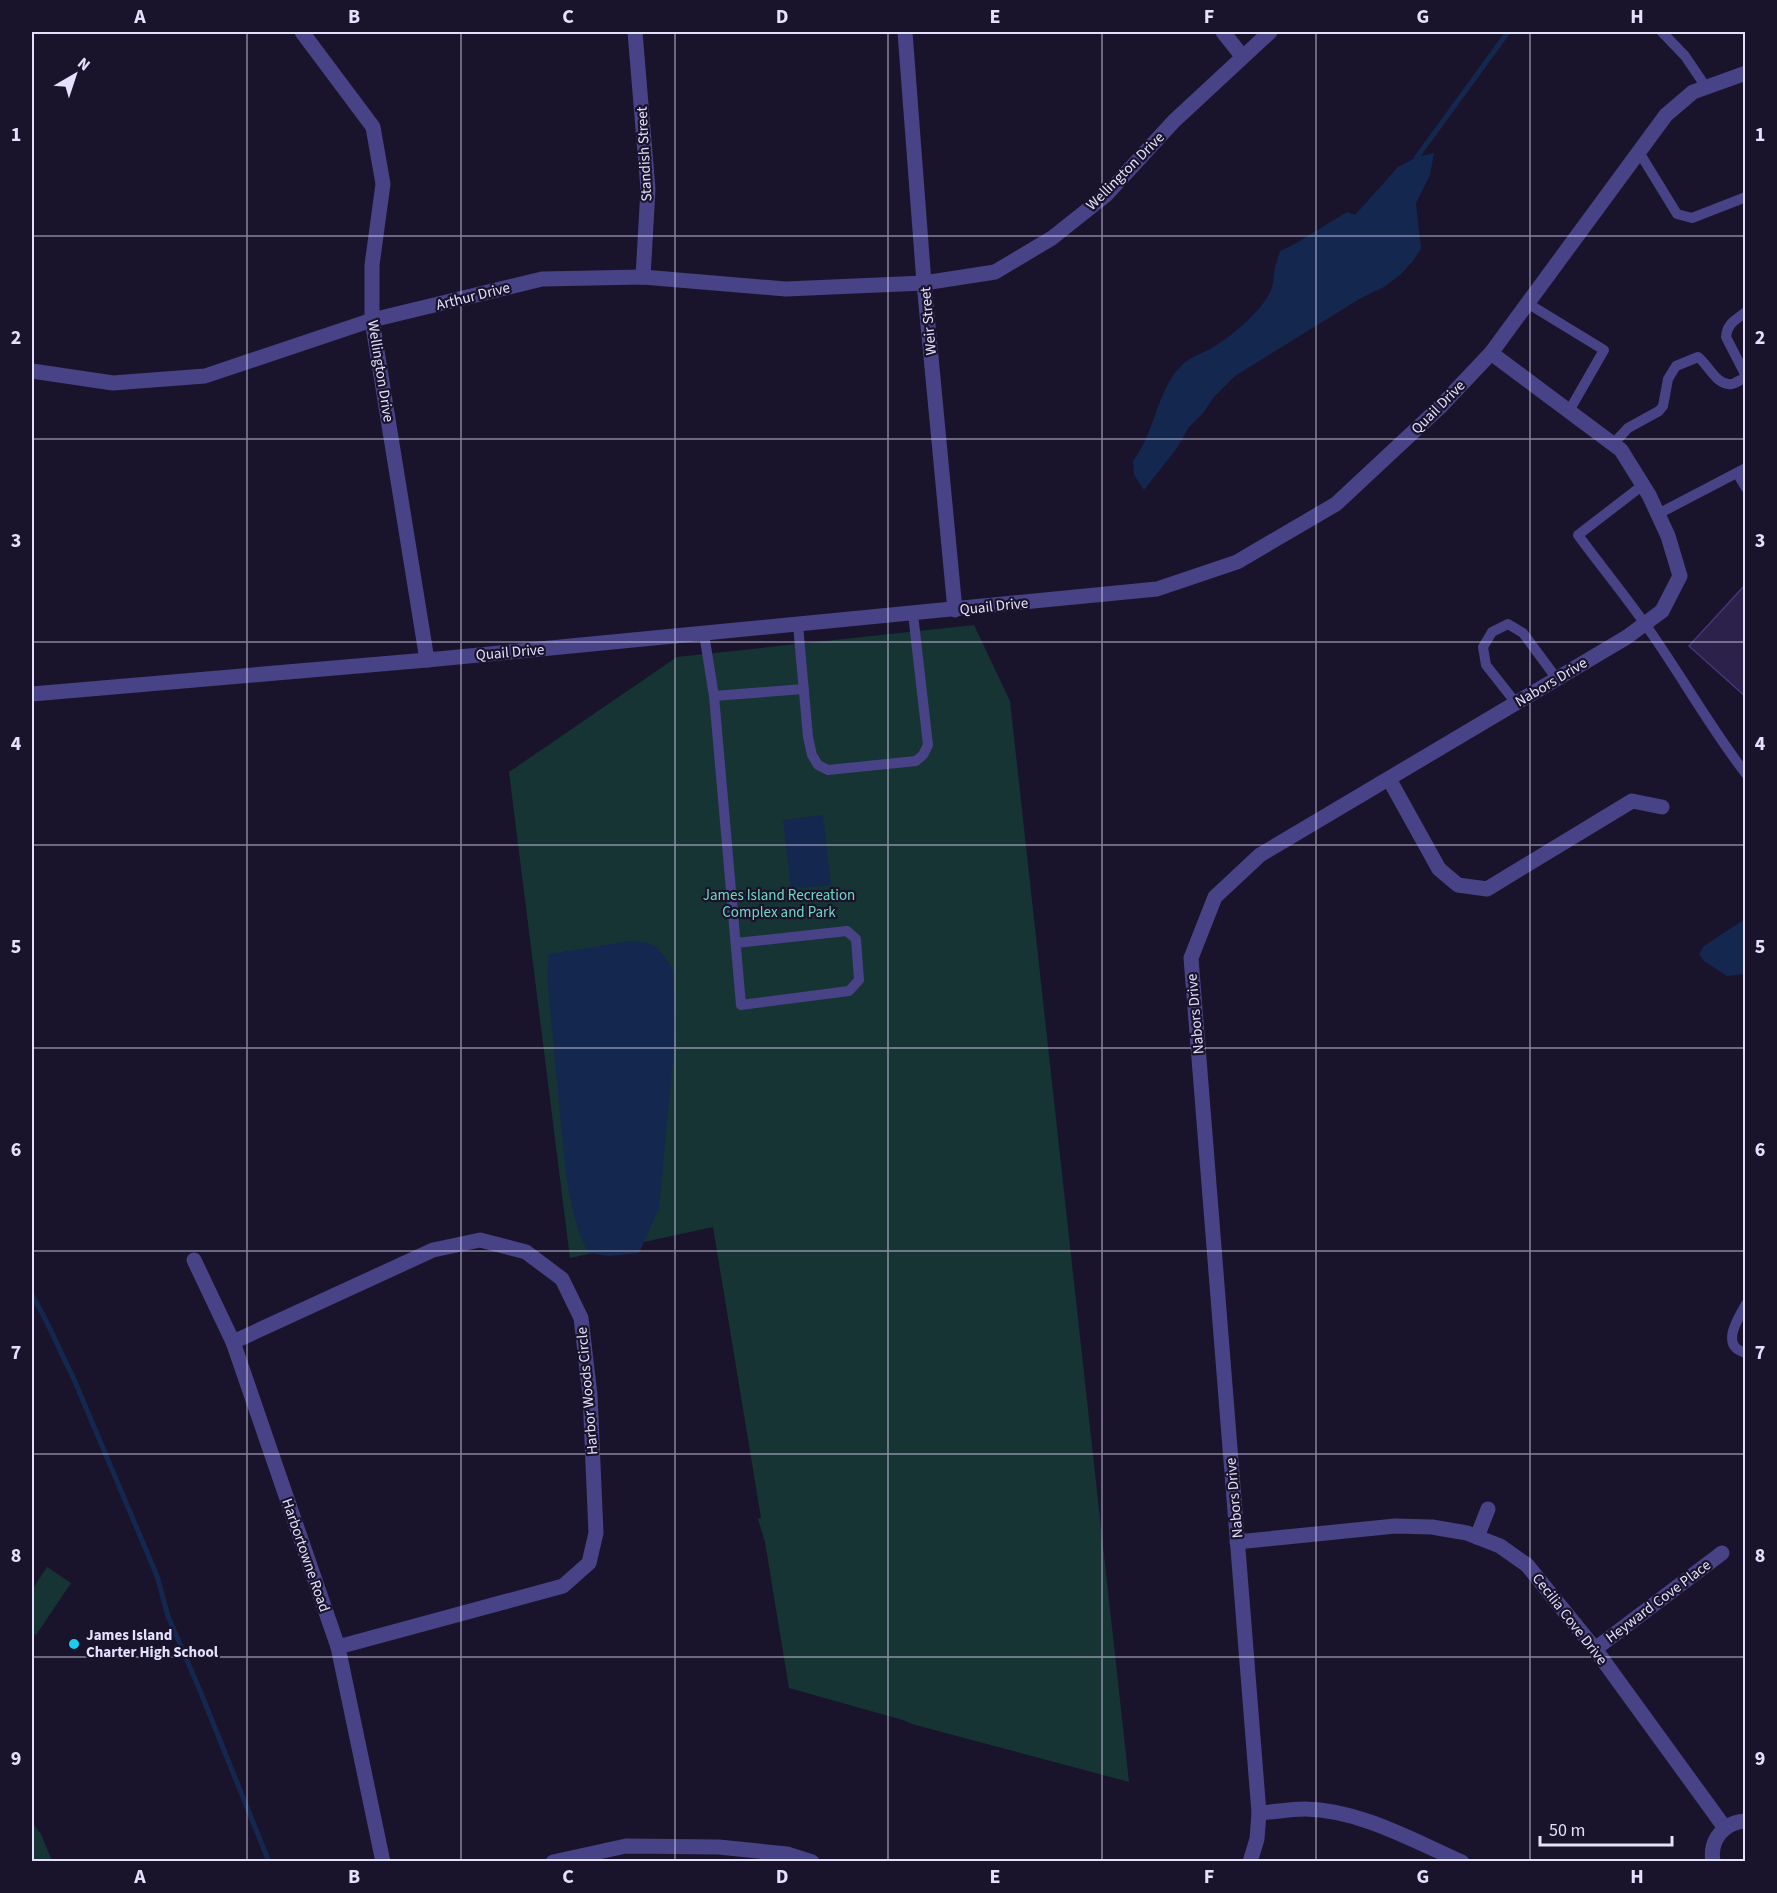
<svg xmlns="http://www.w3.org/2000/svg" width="1777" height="1893" font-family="'Source Sans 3',sans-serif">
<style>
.green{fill:#173434}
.water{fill:#14274f}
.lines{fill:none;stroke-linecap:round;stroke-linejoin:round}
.stream{stroke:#14274f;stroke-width:5}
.building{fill:#2c214a;stroke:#453574;stroke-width:1.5}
.service{stroke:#484286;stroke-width:10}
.minor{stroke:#484286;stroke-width:15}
.grid{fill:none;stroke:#e4e0fd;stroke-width:1.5;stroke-opacity:0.55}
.poi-dot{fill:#1acdee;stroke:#19142b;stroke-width:2}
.labels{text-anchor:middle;stroke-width:4.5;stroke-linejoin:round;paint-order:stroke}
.street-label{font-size:15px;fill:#e4e0fd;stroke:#19142b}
.park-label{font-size:15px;fill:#6fd9c4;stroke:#19142b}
.poi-label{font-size:15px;font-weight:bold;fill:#e4e0fd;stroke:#19142b;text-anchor:start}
.neatline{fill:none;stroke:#e4e0fd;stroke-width:2}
.grid-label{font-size:20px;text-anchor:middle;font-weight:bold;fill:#e4e0fd}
</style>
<rect width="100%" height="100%" fill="#19142b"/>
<g class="green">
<path d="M974,625L1010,701L1129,1782L912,1724L903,1720L789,1688L765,1542L758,1519L761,1518L713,1227L570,1258L509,772L677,657Z"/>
<path d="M47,1567L71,1583L36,1635L32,1633V1590Z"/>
<path d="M32,1822L41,1834L52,1861H32Z"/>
</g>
<g class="water">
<path d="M1434,153L1430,175L1416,203L1421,249L1412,262L1400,275L1384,287L1361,298L1235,376L1214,397L1203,413L1189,427L1177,448L1144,490L1134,475L1133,461C1155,433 1156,393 1180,367C1189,357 1201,354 1212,348C1232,336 1265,309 1272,287C1274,282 1273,278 1274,273C1275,266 1278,258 1280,251L1293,245L1347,212L1355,215L1398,167L1417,157Z"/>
<path d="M823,815L831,885L791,889L783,820Z"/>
<path d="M1745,919V974L1727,976L1704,961L1699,954L1704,946Z"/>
<path d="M630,941L649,943L656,947L665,957L672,968L674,981L676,1028L659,1208L639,1253L609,1256L589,1253C575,1231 571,1201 566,1176L547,977L549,954Z"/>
</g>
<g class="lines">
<g class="stream">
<path d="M1417,157L1508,32"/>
<path d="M32,1295C48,1321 59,1350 73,1377L157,1576L168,1616L201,1693L269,1862"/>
</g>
</g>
<path class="building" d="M1746,584V697L1689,646Z"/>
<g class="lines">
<g class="service">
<path d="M1662,32L1685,56L1706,87"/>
<path d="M1639,152L1677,214L1692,218L1746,197"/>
<path d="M1527,303L1604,350L1569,411"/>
<path d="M1746,312C1736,320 1727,323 1726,337L1746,376"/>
<path d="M1613,444L1628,428L1659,411L1663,406L1668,379L1676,366L1698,357C1708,364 1717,387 1732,384C1736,383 1742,379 1746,377"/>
<path d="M1737,473L1746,488"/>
<path d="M1643,485L1578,535C1600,565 1624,594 1645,624C1680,673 1709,726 1746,774"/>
<path d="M1658,514L1746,468"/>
<path d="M798,625L808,737L812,755L818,765L828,770L916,761L923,755L928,745L913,614"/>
<path d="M704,634L714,696L804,689"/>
<path d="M714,696L741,1005L849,991L859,980L856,939L847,931L736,943"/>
<path d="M1516,703L1486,665L1483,647L1492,632L1508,624L1523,633L1557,679"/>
<path d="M1746,1304C1738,1319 1719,1346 1746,1353"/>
</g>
<g class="minor">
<path d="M302,32L373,127L383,184L372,265V320L427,660"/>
<path d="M635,32L648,189L643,277"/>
<path d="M905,32L924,283L955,610"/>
<path d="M1223,32L1242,56"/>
<path d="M32,371L113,383L205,376L372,320L542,279L643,277L786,289L924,283L995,272L1052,238L1106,195L1174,121L1270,32"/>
<path d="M32,694L427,660L1157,589L1237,562L1336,504L1440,407L1491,353L1666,115L1693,92L1746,73"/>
<path d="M1389,779L1439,869L1458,885L1487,889L1632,801L1662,807"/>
<path d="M194,1260L233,1342L338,1647L383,1862"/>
<path d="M233,1342L433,1250L480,1240L526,1252L562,1279L581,1318L590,1395L596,1533L589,1563L563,1586L338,1647"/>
<path d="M1477,1537L1488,1509"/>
<path d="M1237,1542L1395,1526L1432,1527L1467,1533L1500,1546L1527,1565L1595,1649L1725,1828"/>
<path d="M1595,1649L1722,1553"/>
<path d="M1259,1813C1274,1812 1290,1809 1305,1809C1360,1810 1412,1840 1462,1862"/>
<path d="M553,1862L626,1846L719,1847L787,1854L812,1862"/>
<path d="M1250,1862L1257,1839L1259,1813L1191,958L1215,897L1260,855L1627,637L1662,611L1680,576L1668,536L1649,495L1621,450L1491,353"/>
<path d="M1713,1862C1709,1840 1724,1822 1746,1821"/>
</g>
</g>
<path class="grid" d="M247,32V1862M461,32V1862M675,32V1862M888,32V1862M1102,32V1862M1316,32V1862M1530,32V1862M32,236H1746M32,439H1746M32,642H1746M32,845H1746M32,1048H1746M32,1251H1746M32,1454H1746M32,1657H1746"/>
<circle class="poi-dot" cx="74" cy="1644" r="6"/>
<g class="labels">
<g class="street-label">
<text transform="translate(644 154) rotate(-93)" y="5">Standish Street</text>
<text transform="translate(1125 171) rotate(-45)" y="5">Wellington Drive</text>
<text transform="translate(473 296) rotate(-14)" y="5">Arthur Drive</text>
<text transform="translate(928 321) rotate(-95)" y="5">Weir Street</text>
<text transform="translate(381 371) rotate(81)" y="5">Wellington Drive</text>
<text transform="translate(1438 407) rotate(-45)" y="5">Quail Drive</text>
<text transform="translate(994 606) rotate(-6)" y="5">Quail Drive</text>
<text transform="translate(510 652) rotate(-5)" y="5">Quail Drive</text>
<text transform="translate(1551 682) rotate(-31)" y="5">Nabors Drive</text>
<text transform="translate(1195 1014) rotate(-95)" y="5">Nabors Drive</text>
<text transform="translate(587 1391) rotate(-95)" y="5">Harbor Woods Circle</text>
<text transform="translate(1234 1498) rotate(-95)" y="5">Nabors Drive</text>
<text transform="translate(306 1555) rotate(71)" y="5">Harbortowne Road</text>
<text transform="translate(1658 1601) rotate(-37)" y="5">Heyward Cove Place</text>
<text transform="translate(1570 1619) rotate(52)" y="5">Cecilia Cove Drive</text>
</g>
<g class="park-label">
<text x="779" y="900">James Island Recreation<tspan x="779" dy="17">Complex and Park</tspan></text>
</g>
<g class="poi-label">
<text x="86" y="1640">James Island<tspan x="86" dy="17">Charter High School</tspan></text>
</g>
</g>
<rect width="1777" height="1893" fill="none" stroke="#19142b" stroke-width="66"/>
<g transform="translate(75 75) rotate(39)" stroke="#19142b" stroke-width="4.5" paint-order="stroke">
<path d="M0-4.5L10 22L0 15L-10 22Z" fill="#e4e0fd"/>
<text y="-9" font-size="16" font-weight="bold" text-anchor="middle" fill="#e4e0fd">N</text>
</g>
<path d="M1540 1836v9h132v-9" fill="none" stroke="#e4e0fd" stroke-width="3"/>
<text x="1549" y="1836" font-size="18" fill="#e4e0fd" stroke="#19142b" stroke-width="4.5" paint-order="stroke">50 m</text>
<rect x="33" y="33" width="1711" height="1827" class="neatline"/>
<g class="grid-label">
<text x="140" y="23">A</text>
<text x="354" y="23">B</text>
<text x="568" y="23">C</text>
<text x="782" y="23">D</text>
<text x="995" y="23">E</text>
<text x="1209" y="23">F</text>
<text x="1423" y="23">G</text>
<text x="1637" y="23">H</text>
<text x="16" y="141">1</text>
<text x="1760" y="141">1</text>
<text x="16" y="344">2</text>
<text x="1760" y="344">2</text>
<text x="16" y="547">3</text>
<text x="1760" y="547">3</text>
<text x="16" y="750">4</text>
<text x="1760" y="750">4</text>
<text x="16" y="953">5</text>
<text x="1760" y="953">5</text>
<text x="16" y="1156">6</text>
<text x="1760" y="1156">6</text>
<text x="16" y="1359">7</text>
<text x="1760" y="1359">7</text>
<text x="16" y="1562">8</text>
<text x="1760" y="1562">8</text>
<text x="16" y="1765">9</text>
<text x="1760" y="1765">9</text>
<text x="140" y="1883">A</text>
<text x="354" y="1883">B</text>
<text x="568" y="1883">C</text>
<text x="782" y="1883">D</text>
<text x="995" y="1883">E</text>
<text x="1209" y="1883">F</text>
<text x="1423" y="1883">G</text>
<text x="1637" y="1883">H</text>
</g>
</svg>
